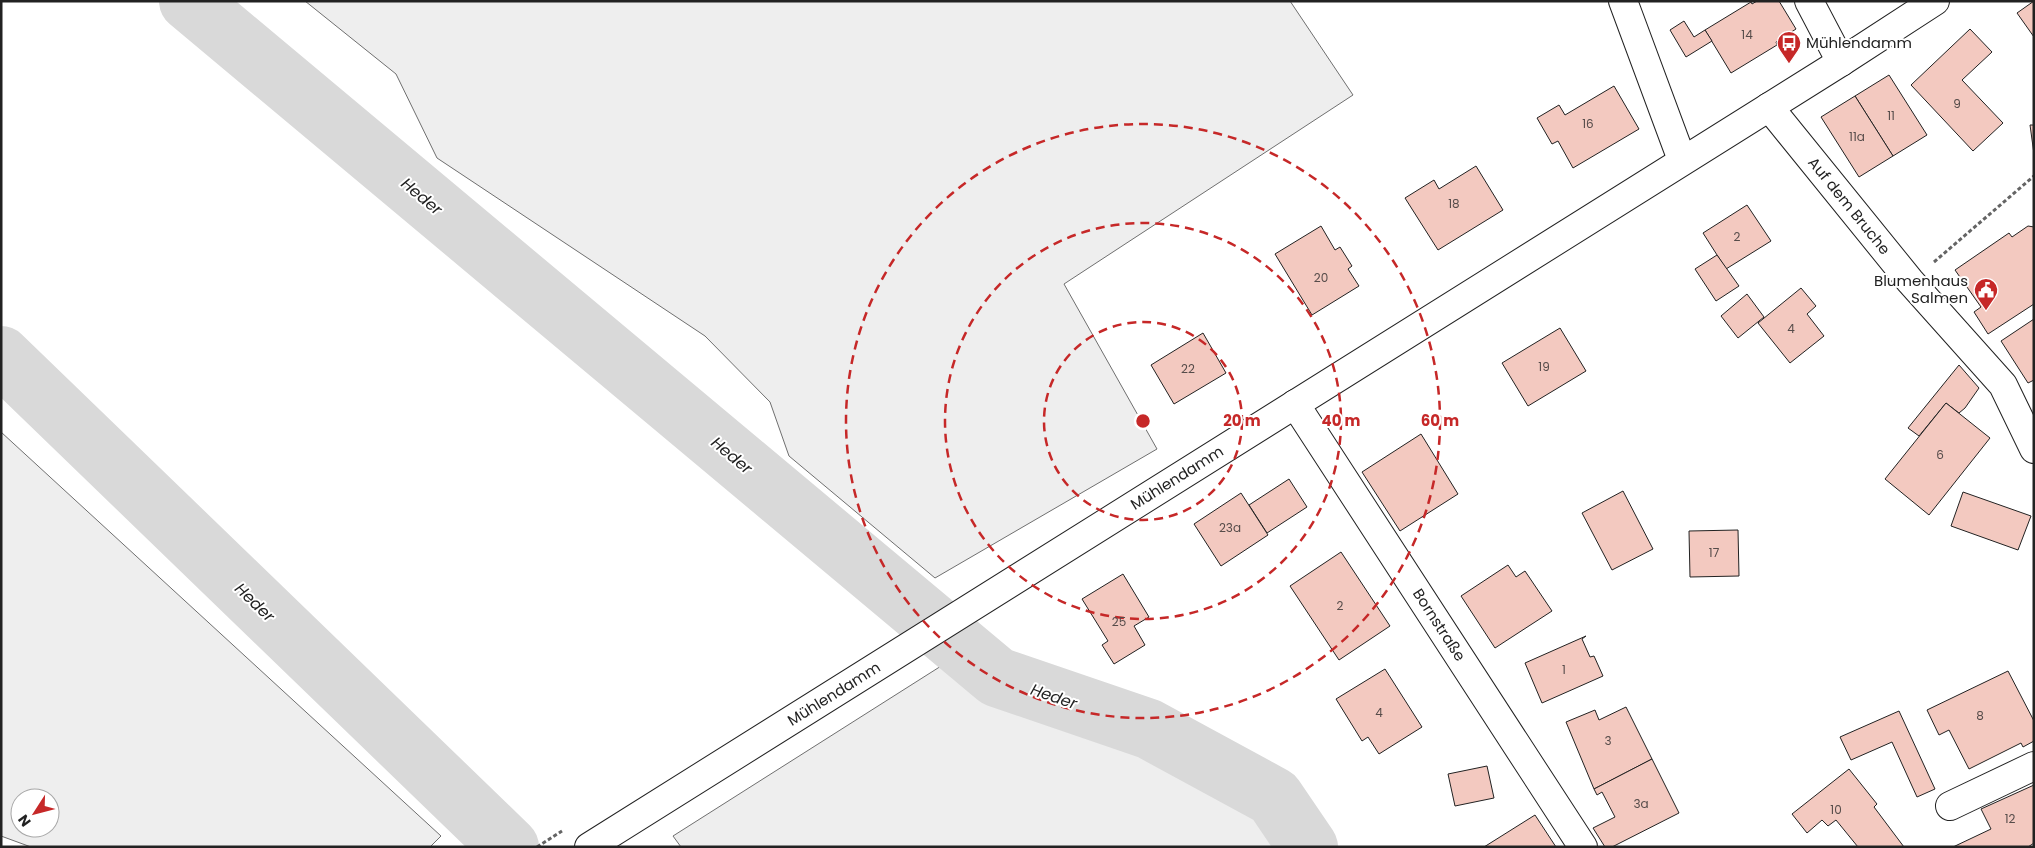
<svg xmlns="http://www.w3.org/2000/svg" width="2035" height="848" font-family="Poppins,sans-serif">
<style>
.green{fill:#eee;stroke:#6f6f6f;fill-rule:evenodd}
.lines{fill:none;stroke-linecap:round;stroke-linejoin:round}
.river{stroke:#d9d9d9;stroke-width:60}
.building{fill:#f3c9c0;stroke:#222}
.minor-casing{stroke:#222;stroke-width:30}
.tertiary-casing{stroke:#222;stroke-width:30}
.path{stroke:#646464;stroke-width:3;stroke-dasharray:4 2.5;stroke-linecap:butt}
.minor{stroke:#fff;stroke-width:28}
.tertiary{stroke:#fff;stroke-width:28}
.ring{fill:none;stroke:#c62828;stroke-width:2.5;stroke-dasharray:9 6}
.labels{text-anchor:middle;stroke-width:4;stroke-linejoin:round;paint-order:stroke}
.number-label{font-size:12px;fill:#564c4a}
.poi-label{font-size:15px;fill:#222;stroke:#fff;text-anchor:start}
.street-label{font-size:15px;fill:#222;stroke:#fff}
.water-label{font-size:16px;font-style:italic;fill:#222;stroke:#fff}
.centre{fill:#c62828;stroke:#fff;stroke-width:2.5}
.ring-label{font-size:15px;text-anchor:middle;font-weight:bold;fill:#c62828;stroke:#fff;stroke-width:4;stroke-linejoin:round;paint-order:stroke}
</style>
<rect width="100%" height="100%" fill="#fff"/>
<g class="green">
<path d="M305,1H1290L1353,95L1064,284L1157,449L935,578L789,456L770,402L705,336L437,158L396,74Z"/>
<path d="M1,432L441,836L430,847H31L1,836ZM20,798H50V828H20Z"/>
<path d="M949,661L1047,719L1140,745L1254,808L1282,847H681L673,836Z"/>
</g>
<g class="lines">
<g class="river">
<path d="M189,1L997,677L1149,729L1274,797L1308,847"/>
<path d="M1,356L509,847"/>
</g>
</g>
<g class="building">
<path d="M1757,1H1779L1796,29L1776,42L1777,45L1731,73L1705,30L1751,2L1752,4Z"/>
<path d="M2034,1V37L2017,13Z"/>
<path d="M1684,21L1694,37L1705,30L1712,41L1686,57L1670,30Z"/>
<path d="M1970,29L1992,52L1962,80L2003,123L1973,151L1911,85Z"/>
<path d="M1889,75L1927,135L1893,156L1855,96Z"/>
<path d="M1614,86L1639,129L1573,168L1558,141L1552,144L1537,118L1559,105L1565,115Z"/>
<path d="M1855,96L1893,156L1859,177L1821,117Z"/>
<path d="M2030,125H2034V154Z"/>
<path d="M1476,166L1503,210L1438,250L1405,198L1434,180L1439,189Z"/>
<path d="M1747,205L1771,241L1726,269L1703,233Z"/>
<path d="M1321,226L1335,250L1340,247L1352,266L1348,269L1359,286L1312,315L1275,254Z"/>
<path d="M2028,226L2034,227V304L1988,334L1974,312L1981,307L1955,270L2009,233L2012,237Z"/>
<path d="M1717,255L1739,286L1716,301L1695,269Z"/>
<path d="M1801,288L1816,306L1807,314L1824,336L1790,363L1758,323Z"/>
<path d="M1747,294L1764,317L1738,338L1721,316Z"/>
<path d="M2034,319V380L2028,383L2001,341Z"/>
<path d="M1560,328L1586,371L1528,406L1502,363Z"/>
<path d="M1203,333L1226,373L1174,404L1151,365Z"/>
<path d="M1959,365L1979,388L1965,408L1959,413L1946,403L1919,436L1908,428Z"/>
<path d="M1946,403L1990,438L1929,515L1885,479Z"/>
<path d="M1421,434L1458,494L1400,531L1362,472Z"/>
<path d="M1289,479L1307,507L1267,533L1249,505Z"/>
<path d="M1623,491L1653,549L1612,570L1582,513Z"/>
<path d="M1963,492L2031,516L2018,550L1951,526Z"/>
<path d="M1241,493L1268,535L1221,566L1194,524Z"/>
<path d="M1738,530L1739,576L1690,577L1689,531Z"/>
<path d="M1341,552L1390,626L1339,660L1290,586Z"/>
<path d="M1508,565L1516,577L1525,571L1552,611L1495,648L1461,596Z"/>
<path d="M1123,574L1149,617L1134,626L1145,645L1114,664L1102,645L1108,641L1082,599Z"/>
<path d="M1586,636L1582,639L1590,657L1594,656L1603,676L1542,703L1525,663Z"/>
<path d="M1385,669L1422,727L1379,754L1368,737L1362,741L1336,699Z"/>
<path d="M2008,671L2034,721V741L2023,747L2021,743L1969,769L1949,730L1939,735L1927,710Z"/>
<path d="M1626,707L1652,759L1594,789L1566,722L1595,710L1599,720Z"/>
<path d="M1899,711L1935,789L1917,797L1892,742L1851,760L1840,737Z"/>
<path d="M1652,759L1679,813L1612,847H1605L1593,828L1615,817L1602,792L1597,795L1594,789Z"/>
<path d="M1487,766L1494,798L1455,806L1448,774Z"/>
<path d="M1849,769L1877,804L1874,807L1904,847H1858L1836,820L1828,826L1822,820L1807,833L1792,814Z"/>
<path d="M2034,785V843L2028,847H1953L1991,829L1981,809Z"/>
<path d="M1535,815L1556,847H1484Z"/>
</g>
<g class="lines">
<g class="minor-casing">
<g id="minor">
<path d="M1623,1L1682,160"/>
<path d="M1809,1L1841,62"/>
<path d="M1769,107L1910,281L2003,385L2034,449"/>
<path d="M1295,404L1583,847"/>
<path d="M1950,806L2034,766"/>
</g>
</g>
<g class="tertiary-casing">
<path id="tertiary" d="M589,847L1841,62L1935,1"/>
</g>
<g class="path">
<path d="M1934,262L2034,176"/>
<path d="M537,847L562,831"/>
</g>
<use href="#minor" class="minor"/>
<use href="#tertiary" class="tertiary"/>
</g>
<g class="ring">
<circle cx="1143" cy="421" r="99"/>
<circle cx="1143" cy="421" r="198"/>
<circle cx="1143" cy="421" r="297"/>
</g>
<defs>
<g id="bus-pin" transform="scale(1.25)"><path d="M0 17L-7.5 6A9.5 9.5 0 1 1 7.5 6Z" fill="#c62828" stroke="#fff"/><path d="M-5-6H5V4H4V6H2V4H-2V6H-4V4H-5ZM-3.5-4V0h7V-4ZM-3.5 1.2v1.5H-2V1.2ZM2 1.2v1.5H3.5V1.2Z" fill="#fff"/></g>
<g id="civic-pin" transform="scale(1.25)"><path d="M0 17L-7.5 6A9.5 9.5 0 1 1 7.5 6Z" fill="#c62828" stroke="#fff"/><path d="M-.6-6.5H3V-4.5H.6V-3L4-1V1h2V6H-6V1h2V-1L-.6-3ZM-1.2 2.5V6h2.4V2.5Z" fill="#fff"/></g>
</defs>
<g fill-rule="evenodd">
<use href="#bus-pin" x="1789" y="43"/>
<use href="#civic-pin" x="1986" y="290"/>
</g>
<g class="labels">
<g class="number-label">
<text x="1747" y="39">14</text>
<text x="1957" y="108">9</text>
<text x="1891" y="120">11</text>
<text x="1588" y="128">16</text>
<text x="1857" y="141">11a</text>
<text x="1454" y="208">18</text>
<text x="1737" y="241">2</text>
<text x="1321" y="282">20</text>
<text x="1791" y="333">4</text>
<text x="1544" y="371">19</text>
<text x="1188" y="373">22</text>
<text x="1940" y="459">6</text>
<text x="1230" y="532">23a</text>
<text x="1714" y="557">17</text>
<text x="1340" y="610">2</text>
<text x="1119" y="626">25</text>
<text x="1564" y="674">1</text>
<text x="1379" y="717">4</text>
<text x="1980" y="720">8</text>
<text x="1608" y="745">3</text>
<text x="1641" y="808">3a</text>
<text x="1836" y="814">10</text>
<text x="2010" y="823">12</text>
</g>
<g class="poi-label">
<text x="1806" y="48">Mühlendamm</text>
<text x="1968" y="286" text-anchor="end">Blumenhaus<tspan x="1968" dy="17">Salmen</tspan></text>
</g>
<g class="street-label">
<text transform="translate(1849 206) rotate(51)" y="5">Auf dem Bruche</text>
<text transform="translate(1177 478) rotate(-32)" y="5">Mühlendamm</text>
<text transform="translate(1439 625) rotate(57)" y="5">Bornstraße</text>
<text transform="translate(834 694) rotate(-32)" y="5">Mühlendamm</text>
</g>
<g class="water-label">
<text transform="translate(422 196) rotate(40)" y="6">Heder</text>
<text transform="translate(732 455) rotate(40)" y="6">Heder</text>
<text transform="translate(255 602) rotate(44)" y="6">Heder</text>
<text transform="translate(1054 696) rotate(19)" y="6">Heder</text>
</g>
</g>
<circle cx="1143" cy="421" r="8" class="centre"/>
<g class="ring-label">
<text x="1242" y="426">20 m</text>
<text x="1341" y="426">40 m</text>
<text x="1440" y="426">60 m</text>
</g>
<rect width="2035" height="848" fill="none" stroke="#222222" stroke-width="5"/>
<g transform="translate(35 813) rotate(234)"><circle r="24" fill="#ffffff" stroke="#a7a7a7"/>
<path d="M0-4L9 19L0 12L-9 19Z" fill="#c62828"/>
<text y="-8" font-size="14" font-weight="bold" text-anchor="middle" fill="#222222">N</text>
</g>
</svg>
